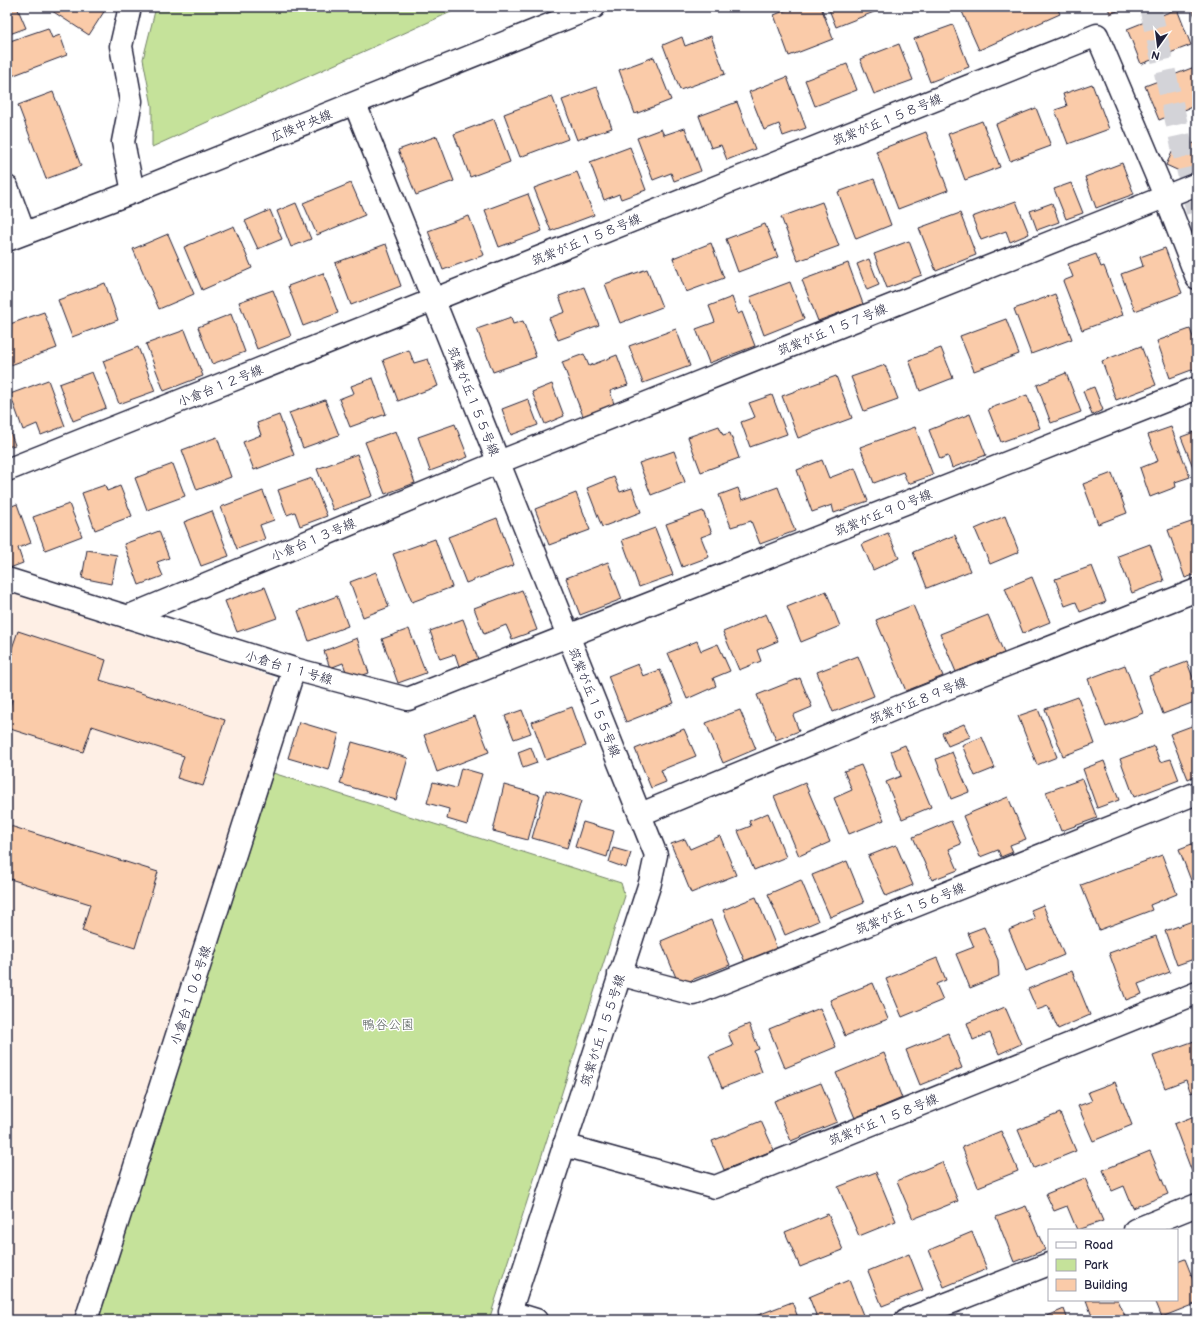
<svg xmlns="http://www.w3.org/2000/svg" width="1204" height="1327" font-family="'Balsamiq Sans','Klee One',sans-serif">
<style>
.built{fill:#feefe5}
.green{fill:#c5e29a;stroke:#74826a}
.building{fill:#facba9;stroke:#22223b}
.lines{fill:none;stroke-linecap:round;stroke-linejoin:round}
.tertiary-tunnel{stroke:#d3d3d8;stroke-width:22;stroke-dasharray:22 11;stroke-linecap:butt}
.minor-casing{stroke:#22223b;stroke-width:25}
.tertiary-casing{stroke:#22223b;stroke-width:25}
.minor{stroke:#fff;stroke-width:22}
.tertiary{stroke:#fff;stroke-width:22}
.labels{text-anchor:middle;stroke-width:3;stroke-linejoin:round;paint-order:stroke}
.street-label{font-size:13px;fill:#22223b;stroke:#fff}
.park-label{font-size:13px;fill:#535c58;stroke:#fff}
</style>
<rect width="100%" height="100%" fill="#fff"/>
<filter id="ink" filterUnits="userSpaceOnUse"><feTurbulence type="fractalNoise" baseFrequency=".025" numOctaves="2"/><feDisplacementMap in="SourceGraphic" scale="8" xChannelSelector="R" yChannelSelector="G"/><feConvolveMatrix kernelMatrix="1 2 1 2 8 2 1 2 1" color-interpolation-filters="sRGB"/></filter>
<g filter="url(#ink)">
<path class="built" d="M7,592L274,677L275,688L73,1320H7Z"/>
<g class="green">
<path d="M156,7H462L152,147V106L143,59Z"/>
<path d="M273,773L621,883L625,896L489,1320H98Z"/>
</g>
<g class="building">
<path d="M17,7L26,28L7,35V10Z"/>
<path d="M46,7H107L89,35Z"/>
<path d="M794,7H821L833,39L789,56L774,15Z"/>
<path d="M828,7H872L874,12L836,27Z"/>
<path d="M960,7H1057L1060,14L979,50Z"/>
<path d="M1108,7H1127L1110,14Z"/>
<path d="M1191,7H1197V21Z"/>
<path d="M1177,9L1191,45L1141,64L1127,29Z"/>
<path d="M953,25L969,67L930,82L914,39Z"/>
<path d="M48,28L52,38L60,35L67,55L9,77L7,71V42Z"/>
<path d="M711,36L725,74L680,90L663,45L682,37L685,46Z"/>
<path d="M899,44L913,80L874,94L860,59Z"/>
<path d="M654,57L671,100L635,114L619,70Z"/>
<path d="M847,64L857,90L815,106L805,80Z"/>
<path d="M1197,66V105L1159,120L1145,86Z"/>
<path d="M787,77L806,128L783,136L779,124L764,130L749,92Z"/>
<path d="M1092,84L1109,129L1068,144L1055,110L1067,106L1063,94Z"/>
<path d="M597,87L612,128L577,140L562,100Z"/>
<path d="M53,92L81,166L46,179L18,105Z"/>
<path d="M552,96L568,139L520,157L504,114Z"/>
<path d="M737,102L755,149L727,160L721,145L711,148L699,116Z"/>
<path d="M1036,108L1051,146L1010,161L996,124Z"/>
<path d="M494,119L510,162L470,177L454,134Z"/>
<path d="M982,121L1000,167L965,180L948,134Z"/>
<path d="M685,128L701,171L674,181L671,173L653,180L637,138L661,129L664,135Z"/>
<path d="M926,132L948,190L898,209L876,151Z"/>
<path d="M437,136L454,181L416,195L398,150Z"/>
<path d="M1197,142V171L1188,175L1166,165L1175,146L1181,148Z"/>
<path d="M630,147L646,190L621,199L619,194L604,200L590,162Z"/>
<path d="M1122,163L1134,194L1096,208L1085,177Z"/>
<path d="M577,172L594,215L551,231L534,188Z"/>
<path d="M874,179L891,225L856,239L838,192Z"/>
<path d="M351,183L365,215L317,235L303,203Z"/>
<path d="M1071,183L1083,213L1066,219L1054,189Z"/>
<path d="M528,194L542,231L499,247L485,210Z"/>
<path d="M1016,201L1029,234L1010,242L1006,231L981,240L972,217Z"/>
<path d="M822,202L839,246L798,261L781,217Z"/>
<path d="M296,203L311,239L291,247L277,211Z"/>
<path d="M1052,203L1059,222L1037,230L1030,211Z"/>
<path d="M270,210L282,239L258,249L245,221Z"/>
<path d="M960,213L976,255L936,271L919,228Z"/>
<path d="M469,216L484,255L443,270L428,231Z"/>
<path d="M765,224L778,257L738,272L726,239Z"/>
<path d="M234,226L252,268L202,290L184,247Z"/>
<path d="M168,234L194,294L159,309L133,249Z"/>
<path d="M909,241L922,275L887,288L874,254Z"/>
<path d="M711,243L724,278L686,292L673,258Z"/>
<path d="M386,244L401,286L351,305L335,263Z"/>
<path d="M1165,248L1182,293L1135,311L1121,274L1143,266L1140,257Z"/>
<path d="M1096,254L1101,267L1104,266L1123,315L1082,330L1063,281L1073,277L1068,264Z"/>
<path d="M869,259L879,285L867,290L857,264Z"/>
<path d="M848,263L863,304L818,321L802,280Z"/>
<path d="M647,269L662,307L620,323L605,284Z"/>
<path d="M323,273L338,313L303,326L288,286Z"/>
<path d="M790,282L804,319L764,335L750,297Z"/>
<path d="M105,283L118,320L72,337L58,300Z"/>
<path d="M584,287L599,325L558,340L549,318L565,312L559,296Z"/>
<path d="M273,290L291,336L257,349L239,302Z"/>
<path d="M1055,294L1072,339L1031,354L1014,309Z"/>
<path d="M732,297L738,314L742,312L755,346L709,363L696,329L715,322L709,306Z"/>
<path d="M44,312L57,348L8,366L7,325Z"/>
<path d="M231,314L245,352L212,364L198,327Z"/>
<path d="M511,317L513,324L523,321L536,357L493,372L477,329Z"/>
<path d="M1006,319L1019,354L974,371L960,336Z"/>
<path d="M676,329L690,366L643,383L629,346Z"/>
<path d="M1190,329L1197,348V368L1170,378L1157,341Z"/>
<path d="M185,330L203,376L164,391L146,344Z"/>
<path d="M1141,346L1156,385L1116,400L1102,361Z"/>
<path d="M138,347L155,391L119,404L103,361Z"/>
<path d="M941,348L953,378L920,391L909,360Z"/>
<path d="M409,350L414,363L428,359L438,386L398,401L383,360Z"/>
<path d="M584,354L589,366L617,355L628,385L610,391L614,404L583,416L562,362Z"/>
<path d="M885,365L898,399L864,411L851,377Z"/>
<path d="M92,372L106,408L73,421L59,384Z"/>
<path d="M1066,373L1081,412L1051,423L1037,385Z"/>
<path d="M836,376L852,418L798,438L782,396Z"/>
<path d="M373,378L386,414L350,427L339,399L354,393L351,386Z"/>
<path d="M48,380L65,426L41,435L37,424L23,430L10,394Z"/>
<path d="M552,384L564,416L545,424L532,392Z"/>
<path d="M1094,387L1103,410L1092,415L1083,391Z"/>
<path d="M772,395L787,434L750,447L741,422L755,417L749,403Z"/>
<path d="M1027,395L1040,428L1001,442L988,409Z"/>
<path d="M528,399L538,425L511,435L502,409Z"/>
<path d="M325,400L339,435L303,448L289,413Z"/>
<path d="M970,414L986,455L952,468L948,456L940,459L929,430Z"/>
<path d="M279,415L294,455L254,470L243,442L261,435L257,423Z"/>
<path d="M7,424L15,445L7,447Z"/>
<path d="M455,424L468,457L430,471L418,437Z"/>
<path d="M719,426L723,435L730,433L739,458L701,472L688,437Z"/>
<path d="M915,427L933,475L908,484L903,472L874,483L860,447Z"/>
<path d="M1171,427L1190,477L1175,482L1176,487L1150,497L1140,468L1158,461L1148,435Z"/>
<path d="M396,431L415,483L385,494L365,442Z"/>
<path d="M1197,431V477L1181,437Z"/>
<path d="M217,437L231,477L197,490L182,450Z"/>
<path d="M674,451L685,482L651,495L639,463Z"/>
<path d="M357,454L372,496L333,510L317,469Z"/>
<path d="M822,460L829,478L855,468L868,501L834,513L832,505L812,512L797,470Z"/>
<path d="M173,464L185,496L147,510L135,478Z"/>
<path d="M1112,473L1127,513L1098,524L1083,484Z"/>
<path d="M614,477L620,492L632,488L641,512L602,527L587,488Z"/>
<path d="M312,478L327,516L300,526L295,512L287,515L278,490Z"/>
<path d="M105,485L107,491L120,486L132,516L95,530L82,493Z"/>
<path d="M778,487L795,531L760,544L751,521L731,527L719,495L738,488L742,500Z"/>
<path d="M263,491L274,520L260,525L265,539L237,549L221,507Z"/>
<path d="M576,493L590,530L549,545L535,509Z"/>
<path d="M17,504L31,543L18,548L23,563L7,569V508Z"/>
<path d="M69,504L82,536L45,550L33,517Z"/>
<path d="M212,511L229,556L201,566L184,522Z"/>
<path d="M703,511L712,533L701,537L709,557L682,567L666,524Z"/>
<path d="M1005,516L1019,552L990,564L975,529Z"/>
<path d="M497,518L514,565L466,583L448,537Z"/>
<path d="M1197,520V574L1185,578L1168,530Z"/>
<path d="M655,528L673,575L639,587L622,540Z"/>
<path d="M159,531L169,558L157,562L163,576L139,585L124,544Z"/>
<path d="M888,533L899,558L873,570L862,544Z"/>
<path d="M955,535L970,571L927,588L913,552Z"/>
<path d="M435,539L452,587L412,602L393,554Z"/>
<path d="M1150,544L1164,581L1132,593L1118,556Z"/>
<path d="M87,550L117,555L111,584L82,578Z"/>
<path d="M608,562L622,599L580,615L566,578Z"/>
<path d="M1092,566L1106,602L1080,612L1076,602L1065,606L1055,579Z"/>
<path d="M376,572L389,607L363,617L350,582Z"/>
<path d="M1032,577L1050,622L1023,633L1005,588Z"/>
<path d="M265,587L277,618L237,632L225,601Z"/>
<path d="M522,590L537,630L512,639L506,625L484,634L474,608Z"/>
<path d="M826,591L840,626L801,642L787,607Z"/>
<path d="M337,596L348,626L309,641L298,611Z"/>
<path d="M913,605L943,676L906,691L876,620Z"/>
<path d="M766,614L778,641L757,650L761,661L739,670L723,632Z"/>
<path d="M988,615L1004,653L956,672L940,634Z"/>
<path d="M463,619L478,659L459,666L455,654L440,659L430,631Z"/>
<path d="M409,629L426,673L398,683L382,639Z"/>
<path d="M18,631L106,660L100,680L225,720L203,786L177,778L184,756L92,726L83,752L7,728V716L12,700L7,698V649L11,651Z"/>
<path d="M357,638L369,673L349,680L343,663L330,668L324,651Z"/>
<path d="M697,641L701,651L718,644L730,671L713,678L716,686L687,699L668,653Z"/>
<path d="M858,656L874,696L833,712L817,672Z"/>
<path d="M1187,662L1197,688V701L1163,714L1149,676Z"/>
<path d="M638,664L643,676L660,670L674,703L626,722L608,676Z"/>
<path d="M1125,665L1143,713L1106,727L1088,679Z"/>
<path d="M800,678L812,707L793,715L799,731L776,740L757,695Z"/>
<path d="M1078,697L1095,744L1063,756L1045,709Z"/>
<path d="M572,707L586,746L546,760L532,722Z"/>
<path d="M1038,709L1057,757L1037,765L1018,716Z"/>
<path d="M522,710L531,733L514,739L505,716Z"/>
<path d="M740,710L756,749L723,763L706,723Z"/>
<path d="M475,716L489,752L437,772L424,735Z"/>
<path d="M299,722L339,734L329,770L288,758Z"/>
<path d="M964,724L970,737L948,746L942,733Z"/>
<path d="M1197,724V775L1188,779L1170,734Z"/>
<path d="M684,729L696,756L661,770L666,782L651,788L635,749Z"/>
<path d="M982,737L995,768L975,776L962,745Z"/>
<path d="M352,742L408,758L396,800L340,784Z"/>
<path d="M905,745L931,807L902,819L886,782L901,776L891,751Z"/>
<path d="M1154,746L1160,762L1171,759L1179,780L1134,797L1120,759Z"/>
<path d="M531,747L537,763L523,768L518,752Z"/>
<path d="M952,752L969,792L951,799L936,759Z"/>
<path d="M1104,761L1119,800L1097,808L1083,769Z"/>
<path d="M861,765L884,820L849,834L834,798L852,790L844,771Z"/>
<path d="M461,768L482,774L467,825L447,819L449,809L427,803L433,782L456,788Z"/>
<path d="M1082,779L1097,818L1061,831L1046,792Z"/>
<path d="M805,783L830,842L799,856L774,796Z"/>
<path d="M504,785L540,795L528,840L493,831Z"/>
<path d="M546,790L581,801L567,848L532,838Z"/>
<path d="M1008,797L1026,839L1010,845L1013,852L1001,857L998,850L980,857L963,816Z"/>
<path d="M768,813L786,857L754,870L738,831L751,826L749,821Z"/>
<path d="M951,821L961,844L949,849L958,870L932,880L913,837Z"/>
<path d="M583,822L614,831L607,857L575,847Z"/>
<path d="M7,825L158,872L135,948L82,931L90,904L7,878Z"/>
<path d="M720,836L736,875L691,893L671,844L685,839L690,849Z"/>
<path d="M1197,842V890L1195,891L1179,849Z"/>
<path d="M896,845L913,885L886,896L868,856Z"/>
<path d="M613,848L631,853L626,868L609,862Z"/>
<path d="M1162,855L1177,894L1150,905L1152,910L1099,930L1081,885Z"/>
<path d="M847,861L864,903L830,917L812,875Z"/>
<path d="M801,880L818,921L785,935L768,894Z"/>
<path d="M756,897L777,949L745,962L723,910Z"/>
<path d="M1043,905L1064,955L1026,971L1009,930L1035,919L1031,910Z"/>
<path d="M711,920L730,965L679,985L661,941Z"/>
<path d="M1195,920L1197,923V958L1177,965L1165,931Z"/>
<path d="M984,927L998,960L999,976L970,988L956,954L974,947L968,933Z"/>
<path d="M1156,936L1170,972L1138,984L1142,994L1126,1000L1109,953Z"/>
<path d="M937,958L946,980L936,984L943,1000L902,1017L886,979Z"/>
<path d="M1072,971L1090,1015L1058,1029L1048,1006L1037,1010L1028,989Z"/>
<path d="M873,983L888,1019L845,1036L830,1000Z"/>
<path d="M1005,1007L1021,1044L999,1054L990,1033L973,1040L967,1023Z"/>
<path d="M820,1008L836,1047L785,1068L769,1029Z"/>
<path d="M749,1024L759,1049L754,1051L762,1072L722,1088L709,1056L733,1046L728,1033Z"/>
<path d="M948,1033L962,1068L920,1085L906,1050Z"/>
<path d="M1197,1040V1090L1191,1093L1186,1080L1165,1088L1153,1056Z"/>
<path d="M884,1053L902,1098L855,1118L836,1073Z"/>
<path d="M1115,1082L1132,1125L1093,1141L1078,1106L1092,1101L1088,1092Z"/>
<path d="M821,1083L837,1122L791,1141L774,1101Z"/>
<path d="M1060,1113L1076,1151L1034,1168L1018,1130Z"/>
<path d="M1197,1115V1179L1195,1180L1174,1124Z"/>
<path d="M761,1121L774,1150L724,1170L712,1141Z"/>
<path d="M1001,1131L1018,1171L978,1187L962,1147Z"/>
<path d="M1150,1151L1168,1194L1133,1208L1124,1186L1112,1191L1103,1170Z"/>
<path d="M942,1162L958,1201L913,1219L897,1181Z"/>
<path d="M876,1172L896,1221L859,1236L838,1187Z"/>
<path d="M1085,1178L1103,1221L1077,1230L1067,1206L1054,1211L1046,1194Z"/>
<path d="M1026,1206L1045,1250L1014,1262L996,1217Z"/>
<path d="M828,1214L843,1250L800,1267L785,1232Z"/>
<path d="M972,1232L987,1269L944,1287L929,1250Z"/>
<path d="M909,1254L923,1290L882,1306L868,1271Z"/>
<path d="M1185,1259L1197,1289V1303L1162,1317L1155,1300H1177V1262Z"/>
<path d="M849,1280L865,1320H838L837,1316L825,1320H818L809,1297Z"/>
<path d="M1086,1300H1118L1127,1320H1091L1093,1319Z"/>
<path d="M792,1302L799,1320H745Z"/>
<path d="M1064,1309L1068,1320H1038Z"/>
</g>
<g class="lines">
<path class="tertiary-tunnel" d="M1150,7L1197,212"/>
<g class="minor-casing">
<g id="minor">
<path d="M130,7L121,46L131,101L123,142L133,192"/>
<path d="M355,104L656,855L650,883L510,1312L536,1320"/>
<path d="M7,187L24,233"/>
<path d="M7,470L1097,35L1165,196L1197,278"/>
<path d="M7,579L294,669L408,699L1197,388"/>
<path d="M127,617L499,462L1197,184"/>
<path d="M641,814L899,707L1197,590"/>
<path d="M619,974L694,994L1197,793"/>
<path d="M564,1145L715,1187L1197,993"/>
<path d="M1135,1230L1197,1205"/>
<path d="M86,1320L294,669"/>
<path d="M906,1320L1049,1264"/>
</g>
</g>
<g class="tertiary-casing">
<path id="tertiary" d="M7,240L133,192L594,7"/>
</g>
<use href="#minor" class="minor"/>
<use href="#tertiary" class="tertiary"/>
</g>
</g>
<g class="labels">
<g class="street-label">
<text transform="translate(887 119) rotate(-22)" y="5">筑紫が丘１５８号線</text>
<text transform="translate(301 125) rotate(-22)" y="5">広陵中央線</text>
<text transform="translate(586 239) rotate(-22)" y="5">筑紫が丘１５８号線</text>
<text transform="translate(832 329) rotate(-22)" y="5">筑紫が丘１５７号線</text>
<text transform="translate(220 385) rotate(-22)" y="5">小倉台１２号線</text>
<text transform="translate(474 401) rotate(68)" y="5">筑紫が丘１５５号線</text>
<text transform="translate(883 512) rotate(-22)" y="5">筑紫が丘９０号線</text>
<text transform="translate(313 539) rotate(-23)" y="5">小倉台１３号線</text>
<text transform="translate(289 667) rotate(16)" y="5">小倉台１１号線</text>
<text transform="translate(918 700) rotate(-22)" y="5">筑紫が丘８９号線</text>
<text transform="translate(595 702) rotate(68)" y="5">筑紫が丘１５５号線</text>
<text transform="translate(910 908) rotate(-22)" y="5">筑紫が丘１５６号線</text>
<text transform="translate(190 995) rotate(-72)" y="5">小倉台１０６号線</text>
<text transform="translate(602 1030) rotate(-72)" y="5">筑紫が丘１５５号線</text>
<text transform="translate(883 1119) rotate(-22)" y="5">筑紫が丘１５８号線</text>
</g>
<g class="park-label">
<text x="388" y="1029">鴨谷公園</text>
</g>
</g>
<rect width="1204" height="1327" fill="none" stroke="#fff" stroke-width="24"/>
<rect x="12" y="12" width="1180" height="1303" fill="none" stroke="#22223b" stroke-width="1.5" filter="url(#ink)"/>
<rect x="1048" y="1229" width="130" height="72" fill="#ffffff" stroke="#a7a7b1"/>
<rect x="1056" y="1242" width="20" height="6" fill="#ffffff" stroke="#a7a7b1"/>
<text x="1084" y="1249" font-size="12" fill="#22223b">Road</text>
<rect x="1056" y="1259" width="20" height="12" fill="#c5e29a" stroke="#a7a7b1"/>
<text x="1084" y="1269" font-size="12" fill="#22223b">Park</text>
<rect x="1056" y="1279" width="20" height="12" fill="#facba9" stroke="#a7a7b1"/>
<text x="1084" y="1289" font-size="12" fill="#22223b">Building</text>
<g transform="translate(1158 46) rotate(194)" stroke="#ffffff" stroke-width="3" paint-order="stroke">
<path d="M0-3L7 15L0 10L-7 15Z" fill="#22223b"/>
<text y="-6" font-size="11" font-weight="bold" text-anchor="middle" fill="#22223b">N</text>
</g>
</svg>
